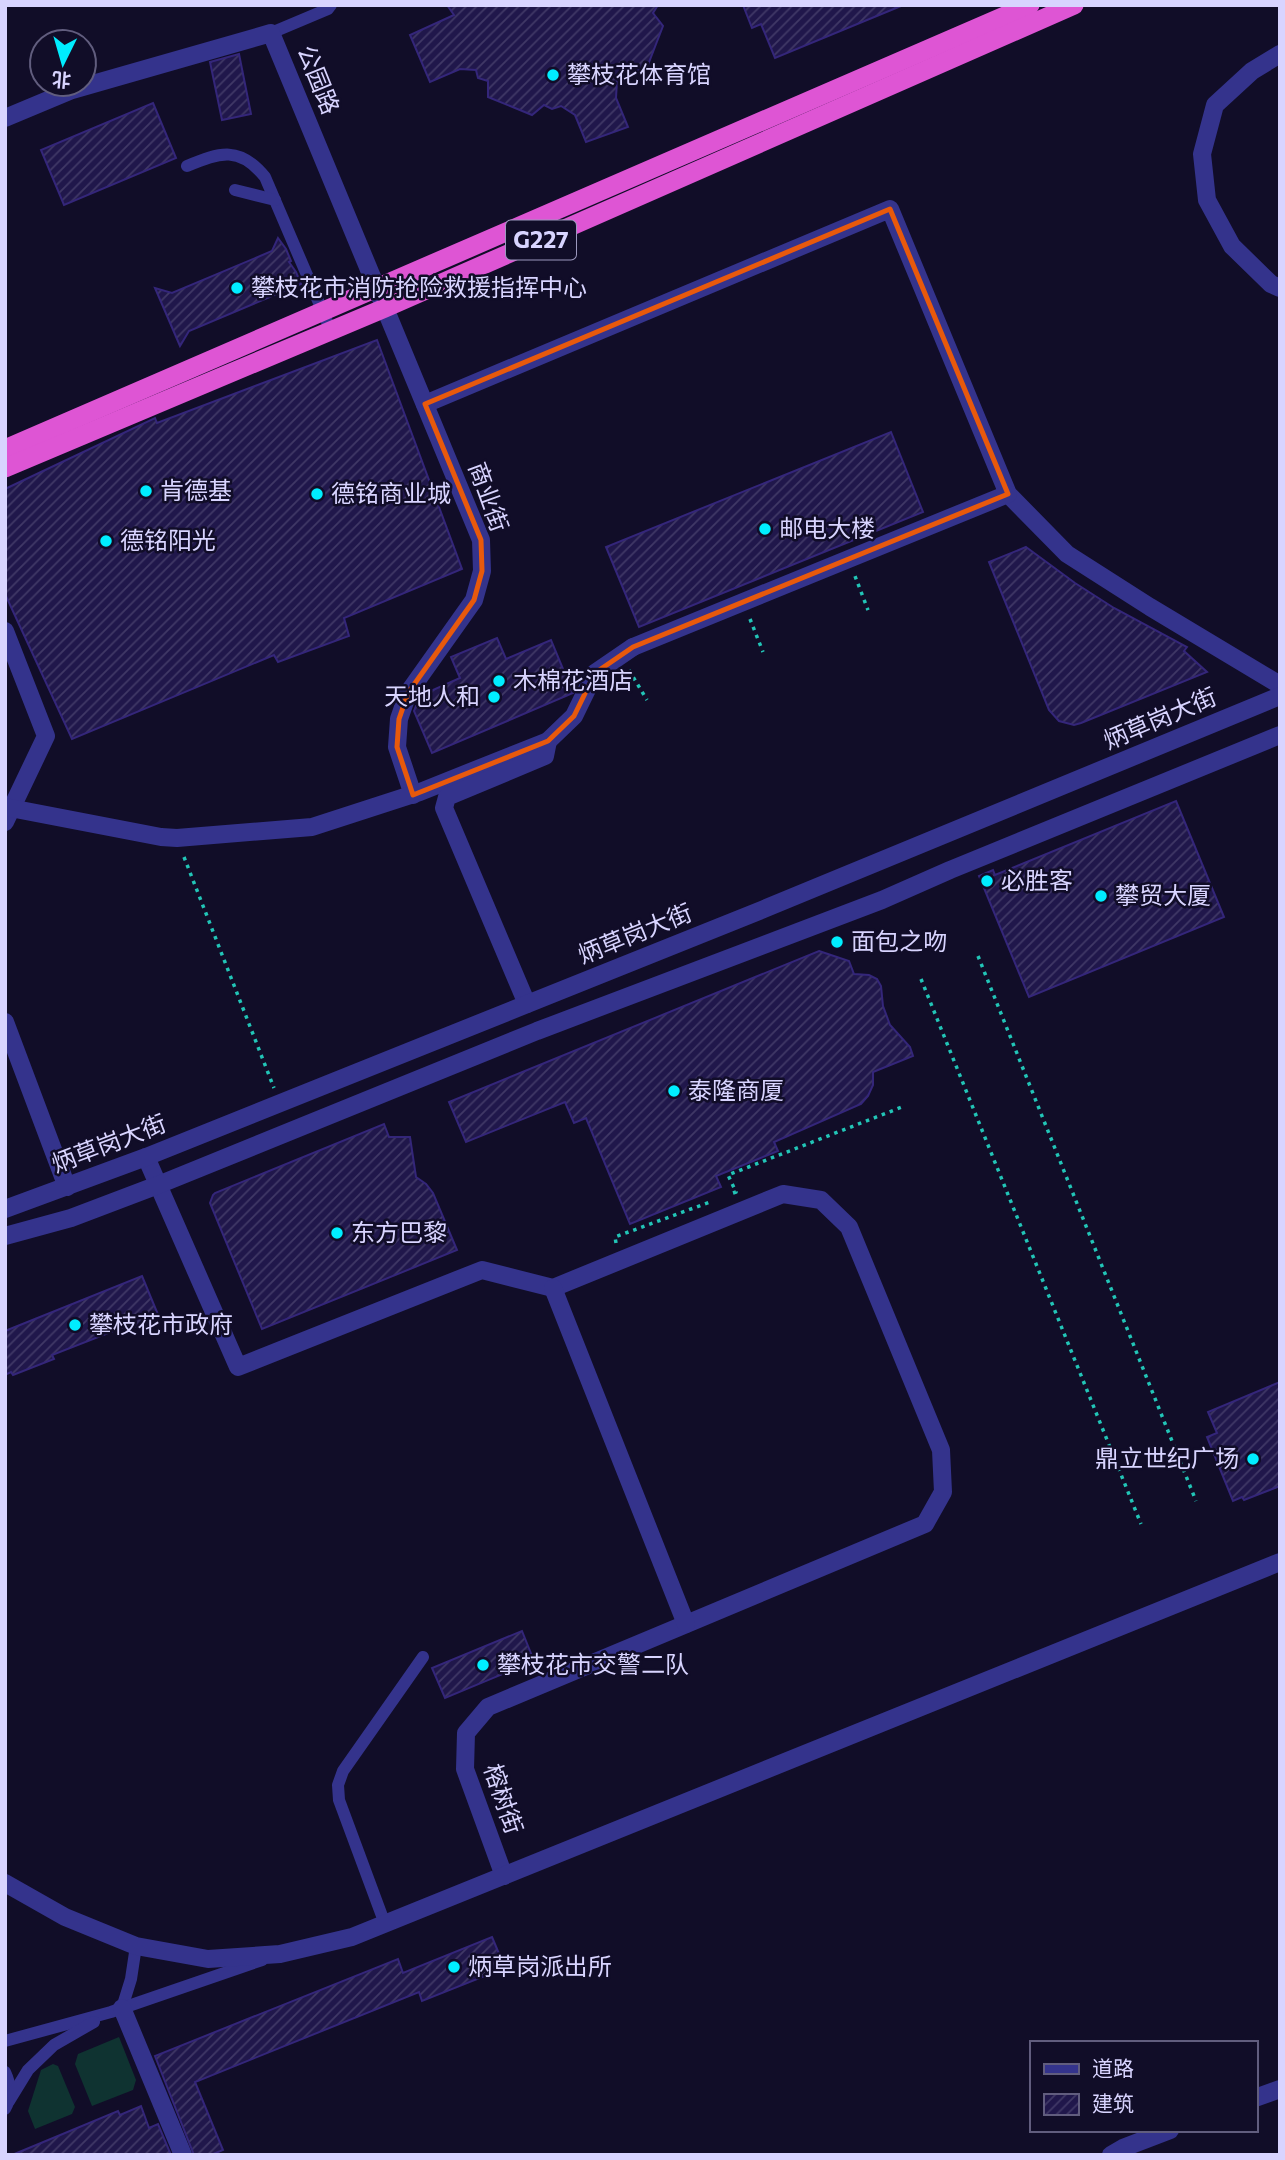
<svg xmlns="http://www.w3.org/2000/svg" width="1285" height="2160" font-family="Commissioner,'Noto Sans SC',sans-serif">
<style>
.grass{fill:#0f3331}
.building{fill:url(#building-hatch);stroke:#34267a;stroke-width:2}
.lines{fill:none;stroke-linecap:round;stroke-linejoin:round}
.path{stroke:#22c5b7;stroke-width:3.5;stroke-dasharray:3.5 5;stroke-linecap:butt}
.service{stroke:#34338c;stroke-width:12}
.pedestrian{stroke:#34338c;stroke-width:18}
.minor{stroke:#34338c;stroke-width:18}
.tertiary{stroke:#34338c;stroke-width:18}
.trunk{stroke:#de55d4;stroke-width:19}
.marked{fill:none;stroke:#e8590c;stroke-width:5;stroke-linejoin:round}
.poi-dot{fill:#00edff;stroke:#110d28;stroke-width:2.5}
.labels{text-anchor:middle;stroke-width:5;stroke-linejoin:round;paint-order:stroke}
.shield{fill:#110d28;stroke:#9c98be;stroke-width:2}
.shield-label{font-size:23px;font-weight:bold;fill:#d8d4ff}
.poi-label{font-size:24px;fill:#d8d4ff;stroke:#110d28;text-anchor:start}
.street-label{font-size:24px;fill:#d8d4ff;stroke:#110d28}
</style>
<defs>
<pattern id="building-hatch" width="6" height="6" patternUnits="userSpaceOnUse" patternTransform="scale(1.75)"><rect width="6" height="6" fill="#20174b"/><path d="M-1 1l2-2M0 6l6-6M5 7l2-2" fill="none" stroke="#403866"/></pattern>
</defs>
<rect width="100%" height="100%" fill="#110d28"/>
<g class="grass">
<path d="M119,2037L136,2080L133,2090L92,2106L75,2064L78,2054Z"/>
<path d="M53,2064L58,2066L75,2107L72,2114L35,2129L28,2111L41,2070Z"/>
</g>
<g class="building">
<path d="M447,5H658L653,13L663,26L646,70L629,71L626,79L617,81L616,98L628,127L586,142L575,115L561,106L552,109L544,105L532,115L488,97V81L478,78L476,70L460,69L430,82L410,35L454,15Z"/>
<path d="M743,5H901V6L775,58L761,24L752,28Z"/>
<path d="M239,54L251,114L222,120L210,62Z"/>
<path d="M153,103L176,158L64,205L41,150Z"/>
<path d="M278,238L286,249L291,261L289,262L296,272L301,284L189,331L180,346L155,288L172,293L272,251Z"/>
<path d="M377,340L462,569L344,618L349,636L278,662L274,655L72,739L5,594V489L155,418L157,423Z"/>
<path d="M891,432L923,512L639,627L606,547Z"/>
<path d="M1026,547L1075,583L1114,608L1187,647L1184,651L1207,672L1081,723L1074,725L1059,721L1049,710L989,562Z"/>
<path d="M497,638L506,659L551,640L573,693L432,753L414,711L416,706L427,701L424,694L460,678L451,657Z"/>
<path d="M1176,801L1224,917L1029,997L979,876L993,870L995,875Z"/>
<path d="M819,951L849,961L854,974L869,975L877,979L881,986L883,1006L890,1025L910,1047L913,1056L873,1072V1085L868,1096L861,1104L774,1142L778,1151L716,1176L721,1187L630,1224L586,1118L574,1123L565,1102L466,1142L449,1102Z"/>
<path d="M384,1124L389,1137H410L416,1177L426,1184L433,1193L457,1250L262,1329L210,1203L213,1195L215,1193Z"/>
<path d="M142,1276L159,1317L135,1327L134,1323L52,1355L54,1359L13,1375L11,1372L5,1375V1331Z"/>
<path d="M1280,1382V1486L1244,1500L1242,1497L1233,1501L1207,1437L1217,1433L1208,1412Z"/>
<path d="M522,1631L534,1661L445,1698L432,1668Z"/>
<path d="M492,1937L505,1968L422,2001L419,1992L195,2082L223,2150L211,2155H194L155,2056L398,1959L403,1973Z"/>
<path d="M141,2106L149,2128L158,2124L171,2155H12L118,2111L120,2115Z"/>
</g>
<g class="lines">
<g class="path">
<path d="M855,576L868,610"/>
<path d="M750,619L763,652"/>
<path d="M629,670L647,700"/>
<path d="M184,857L274,1088"/>
<path d="M978,956L1196,1501"/>
<path d="M921,979L1141,1524"/>
<path d="M733,1193L736,1192L728,1175L902,1107"/>
<path d="M616,1243L615,1237L710,1202"/>
</g>
<g class="service">
<path d="M271,33L328,9L331,5"/>
<path d="M187,166C220,152 240,146 265,177L331,331"/>
<path d="M235,190L275,200"/>
<path d="M385,1924L339,1800L338,1785L343,1771L423,1657"/>
<path d="M122,2008L131,1979L136,1946"/>
<path d="M5,2041L111,2012L262,1960"/>
<path d="M5,2072C11,2085 12,2096 5,2109"/>
<path d="M9,2101L28,2070L54,2045L94,2022"/>
</g>
<g class="pedestrian">
<path d="M425,404L890,209L1008,494L1067,554L1150,607L1280,685"/>
<path d="M633,647L1008,494"/>
</g>
<g class="minor">
<path d="M1280,54L1252,71L1215,105L1202,154L1207,200L1232,246L1271,284L1280,288"/>
<path d="M5,118L72,90L271,33L481,540L482,571L474,600L408,693L399,719L397,747L413,795"/>
<path d="M5,631L46,736L5,822"/>
<path d="M5,807L161,837L177,838L312,827L420,792L548,741L574,716L595,673L633,647"/>
<path d="M527,1004L444,808L447,797L545,756L548,741"/>
<path d="M5,1022L67,1187"/>
<path d="M146,1157L238,1367L482,1270L553,1288L783,1194L821,1200L849,1227L941,1450L943,1492L925,1524L488,1707L466,1733L465,1769L504,1876"/>
<path d="M553,1288L686,1624"/>
<path d="M122,2008L183,2155"/>
</g>
<g class="tertiary">
<path d="M5,1209L146,1157L764,909L1280,696"/>
<path d="M5,1236L71,1218L158,1185L537,1031L882,900L950,870L1280,735"/>
<path d="M5,1883L65,1917L136,1946L208,1959L280,1954L352,1937L1280,1562"/>
<path d="M1255,2098L1280,2089"/>
<path d="M1111,2155L1123,2148L1170,2130"/>
</g>
<g class="trunk">
<path d="M5,449L1030,5"/>
<path d="M5,468L385,308L1074,5"/>
</g>
</g>
<path class="marked" d="M890,209L1008,494L633,647L595,673L574,716L548,741L413,795L397,747L399,719L408,693L474,600L482,571L481,540L425,404Z"/>
<g class="poi-dot">
<circle cx="553" cy="75" r="7"/>
<circle cx="237" cy="288" r="7"/>
<circle cx="146" cy="491" r="7"/>
<circle cx="317" cy="494" r="7"/>
<circle cx="765" cy="529" r="7"/>
<circle cx="106" cy="541" r="7"/>
<circle cx="499" cy="681" r="7"/>
<circle cx="494" cy="697" r="7"/>
<circle cx="987" cy="881" r="7"/>
<circle cx="1101" cy="896" r="7"/>
<circle cx="837" cy="942" r="7"/>
<circle cx="674" cy="1091" r="7"/>
<circle cx="337" cy="1233" r="7"/>
<circle cx="75" cy="1325" r="7"/>
<circle cx="1253" cy="1459" r="7"/>
<circle cx="483" cy="1665" r="7"/>
<circle cx="454" cy="1967" r="7"/>
</g>
<g class="labels">
<rect class="shield" x="506" y="220.5" width="70" height="39" rx="5"/>
<g class="shield-label">
<text x="541" y="248">G227</text>
</g>
<g class="poi-label">
<text x="567" y="83">攀枝花体育馆</text>
<text x="251" y="296">攀枝花市消防抢险救援指挥中心</text>
<text x="160" y="499">肯德基</text>
<text x="331" y="502">德铭商业城</text>
<text x="779" y="537">邮电大楼</text>
<text x="120" y="549">德铭阳光</text>
<text x="513" y="689">木棉花酒店</text>
<text x="480" y="705" text-anchor="end">天地人和</text>
<text x="1001" y="889">必胜客</text>
<text x="1115" y="904">攀贸大厦</text>
<text x="851" y="950">面包之吻</text>
<text x="688" y="1099">泰隆商厦</text>
<text x="351" y="1241">东方巴黎</text>
<text x="89" y="1333">攀枝花市政府</text>
<text x="1239" y="1467" text-anchor="end">鼎立世纪广场</text>
<text x="497" y="1673">攀枝花市交警二队</text>
<text x="468" y="1975">炳草岗派出所</text>
</g>
<g class="street-label">
<text transform="translate(318 80) rotate(68)" y="8">公园路</text>
<text transform="translate(488 497) rotate(70)" y="8">商业街</text>
<text transform="translate(1160 719) rotate(-23)" y="8">炳草岗大街</text>
<text transform="translate(635 934) rotate(-22)" y="8">炳草岗大街</text>
<text transform="translate(109 1144) rotate(-21)" y="8">炳草岗大街</text>
<text transform="translate(503 1799) rotate(71)" y="8">榕树街</text>
</g>
</g>
<rect width="1285" height="2160" fill="none" stroke="#d8d4ff" stroke-width="14"/>
<rect x="1030" y="2041" width="228" height="91" fill="#110d28" stroke="#615d7e" stroke-width="2"/>
<rect x="1044" y="2064" width="35" height="10" fill="#34338c" stroke="#615d7e" stroke-width="2"/>
<text x="1092" y="2076" font-size="21" fill="#d8d4ff">道路</text>
<rect x="1044" y="2094" width="35" height="21" fill="url(#building-hatch)" stroke="#615d7e" stroke-width="2"/>
<text x="1092" y="2111" font-size="21" fill="#d8d4ff">建筑</text>
<g transform="translate(63 63) rotate(185)"><circle r="33" fill="#110d28" stroke="#615d7e" stroke-width="2"/>
<path d="M0-5L12 26L0 18L-12 26Z" fill="#00edff"/>
<text y="-10" font-size="19" font-weight="bold" text-anchor="middle" fill="#d8d4ff">北</text>
</g>
</svg>
